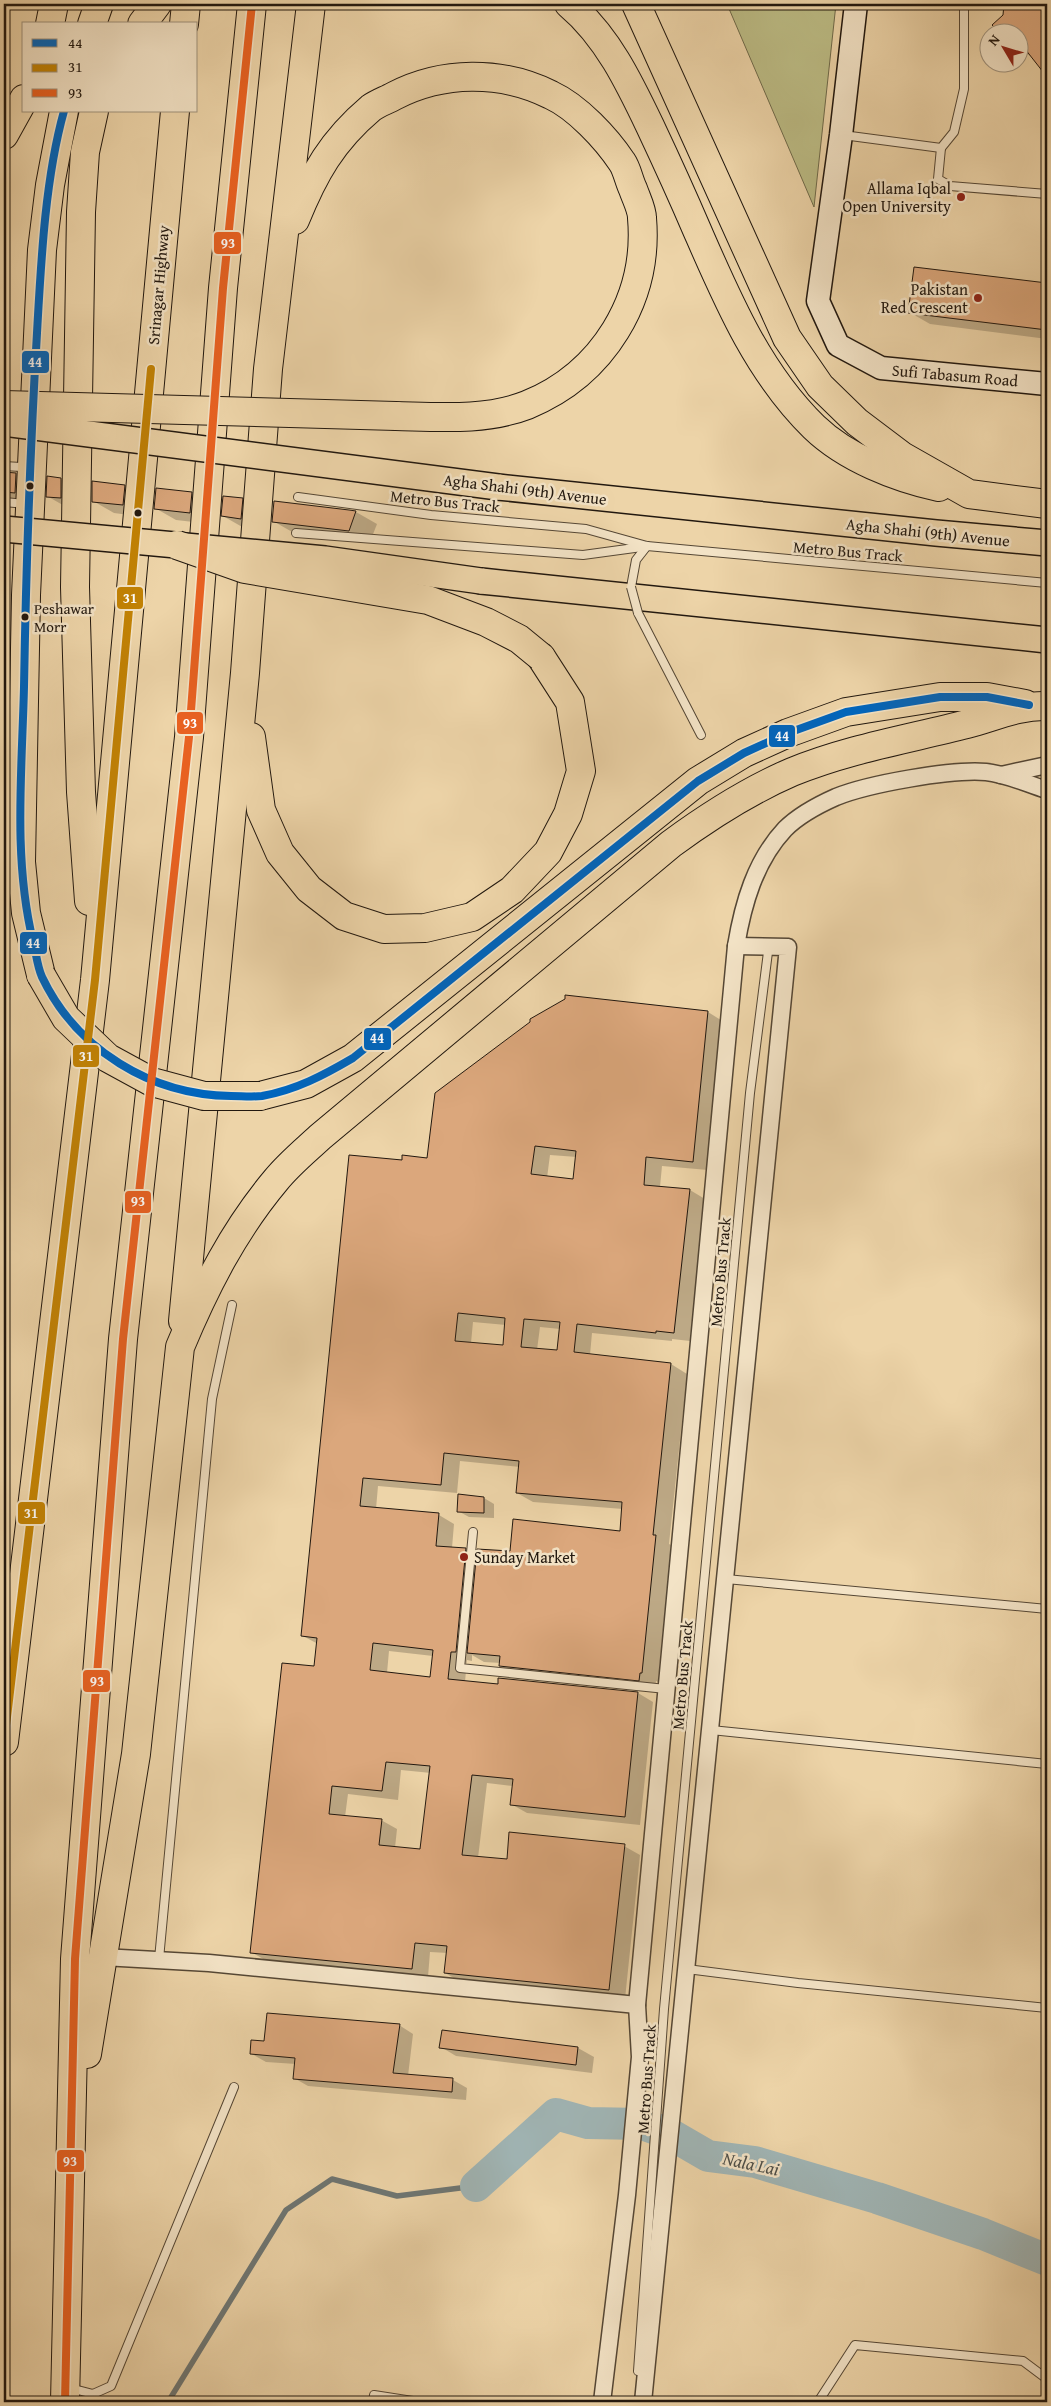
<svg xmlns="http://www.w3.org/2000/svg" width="1051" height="2406" font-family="'Gentium Book Plus',serif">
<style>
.green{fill:#bcbc85;stroke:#6f6a4a}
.shadow{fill:#0003;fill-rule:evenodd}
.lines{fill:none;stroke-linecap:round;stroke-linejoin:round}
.stream{stroke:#6e7673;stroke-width:5.5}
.river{stroke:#a0b5b5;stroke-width:32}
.building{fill:#dba77c;stroke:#22180f;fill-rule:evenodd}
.lane-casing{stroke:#554735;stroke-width:10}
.street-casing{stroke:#554735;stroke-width:19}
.secondary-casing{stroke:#22180f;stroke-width:25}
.primary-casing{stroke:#22180f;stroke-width:28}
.highway-casing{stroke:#22180f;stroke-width:30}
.lane{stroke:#f3e3c6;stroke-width:8}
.street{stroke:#f3e3c6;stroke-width:16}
.secondary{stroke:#f3e3c6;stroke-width:22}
.primary{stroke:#edd4a8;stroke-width:25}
.highway{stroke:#edd4a8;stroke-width:28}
.lane-bridge-casing{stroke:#554735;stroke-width:10;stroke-linecap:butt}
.primary-bridge-casing{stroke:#22180f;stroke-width:28;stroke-linecap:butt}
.highway-bridge-casing{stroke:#22180f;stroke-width:30;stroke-linecap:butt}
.lane-bridge{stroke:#f3e3c6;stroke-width:8}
.primary-bridge{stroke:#edd4a8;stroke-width:25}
.highway-bridge{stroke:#edd4a8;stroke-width:28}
.bus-1-casing{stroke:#f3e3c6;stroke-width:11}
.bus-2-casing{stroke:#f3e3c6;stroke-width:11}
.bus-3-casing{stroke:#f3e3c6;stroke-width:11}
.bus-1{stroke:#0065bd;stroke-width:8}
.bus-2{stroke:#c28204;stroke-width:8}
.bus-3{stroke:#e86121;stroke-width:8}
.poi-dot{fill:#8f2418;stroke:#f3e3c6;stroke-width:2}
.bus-dot{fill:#22180f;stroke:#f3e3c6;stroke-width:2}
.labels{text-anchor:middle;stroke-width:5;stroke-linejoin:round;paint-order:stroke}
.bus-label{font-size:15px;fill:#22180f;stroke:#f3e3c6;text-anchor:start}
.poi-label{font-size:16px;fill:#22180f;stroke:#f3e3c6;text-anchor:end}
.street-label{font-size:16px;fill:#22180f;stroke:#f3e3c6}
.water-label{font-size:18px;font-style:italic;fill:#4e4f49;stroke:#f3e3c6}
.line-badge{stroke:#f3e3c6;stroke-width:2}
.badge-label{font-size:14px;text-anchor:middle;font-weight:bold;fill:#fff}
</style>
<rect width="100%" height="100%" fill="#edd4a8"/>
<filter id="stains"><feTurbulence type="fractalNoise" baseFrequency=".004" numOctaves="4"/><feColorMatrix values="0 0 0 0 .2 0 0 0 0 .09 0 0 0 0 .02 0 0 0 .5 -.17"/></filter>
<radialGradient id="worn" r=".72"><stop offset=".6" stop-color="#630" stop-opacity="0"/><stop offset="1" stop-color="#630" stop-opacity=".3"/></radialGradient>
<path class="green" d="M727,4H836L814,207Z"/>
<g class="shadow">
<path d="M1005,4H1047V71L1034,58L1018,49V32H1000L993,25L1004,16Z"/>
<path d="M915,268L1047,284V339L930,324L909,312Z"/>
<path d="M4,472L16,474L37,486L36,505L4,500Z"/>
<path d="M61,479L82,491L68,508L47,496Z"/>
<path d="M125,486L145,498L144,517L114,513L93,501Z"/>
<path d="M191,493L212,505L211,524L176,520L155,508Z"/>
<path d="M242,499L263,511L244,528L223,516Z"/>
<path d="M275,503L356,512L377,524L370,542L294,533L273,521Z"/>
<path d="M708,1012L724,1022L708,1170L662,1166L660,1187L690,1190L705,1199L690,1341L672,1339V1341L592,1333L590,1355L671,1364L687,1374L669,1544L671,1545L658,1682L656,1681L655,1689L516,1675L501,1666V1663L484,1662L472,1655V1661L467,1660L465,1682L638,1693L653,1702L640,1825L527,1813L511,1804L513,1786L487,1783L478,1858L508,1861L624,1846L640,1855L625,1999L461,1982L445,1973L448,1953L430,1952L428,1977L267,1961L251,1952L315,1668L318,1644L303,1636L403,1162L428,1159ZM550,1155L577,1157L575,1180L547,1178ZM473,1322L506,1325L504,1346L471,1343ZM540,1327L560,1329L558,1352L537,1350ZM460,1461L520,1467L517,1493L533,1502L623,1509L621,1532L512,1553L478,1556L465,1549L452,1548L454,1524L439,1515L376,1509L378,1486L457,1493ZM389,1651L433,1656L431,1679L387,1673ZM401,1770L431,1773L421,1850L395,1848L397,1829L381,1820L345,1817L348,1794L398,1800Z"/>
<path d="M484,1498L494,1504V1518L469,1517L458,1511Z"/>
<path d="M399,2025L413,2034L408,2076L453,2080L467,2088L466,2100L308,2086L294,2078L296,2064L266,2062L252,2054L265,2042Z"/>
<path d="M443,2031L578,2048L594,2057L592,2073L456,2056L441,2047Z"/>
</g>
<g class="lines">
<path class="stream" d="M168,2402L286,2210L332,2179L397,2196L476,2186"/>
<path class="river" d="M476,2186L556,2114L588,2123L642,2124L670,2134L708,2156L755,2162L877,2198L983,2234L1047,2260"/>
</g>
<g class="building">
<path d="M1004,4H1047V77L1018,40V32H999L992,25L1003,15Z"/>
<path d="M914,267L1047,283V330L908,313Z"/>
<path d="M4,472L16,473L15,493L4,492Z"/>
<path d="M47,476L61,478V498L46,497Z"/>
<path d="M92,481L125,485L123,505L92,502Z"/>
<path d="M156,488L192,492L190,513L154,509Z"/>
<path d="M223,496L243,498L241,519L221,516Z"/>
<path d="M274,501L349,510L356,511L349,531L272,522Z"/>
<path d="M565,995L708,1011L693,1162L646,1157L644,1185L690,1189L674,1333L656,1331V1333L577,1324L574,1352L671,1363L653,1535H656L642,1673H640L639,1681L499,1666L500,1656L467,1653L477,1549L510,1551L513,1519L620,1531L622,1502L516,1493L519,1461L444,1453L441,1485L363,1478L360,1506L439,1513L436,1546L466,1548L456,1652H451L448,1679L498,1684V1678L638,1692L625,1817L510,1805L513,1779L472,1775L462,1855L507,1859L509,1832L625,1844L609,1990L444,1973L447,1946L415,1943L412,1969L250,1953L282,1663L314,1666L317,1638L301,1636L349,1155L402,1160V1155L427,1158L435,1093L530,1022V1019L565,999ZM535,1146L576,1151L573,1179L531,1174ZM458,1313L505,1318L503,1345L455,1341ZM524,1319L560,1322L557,1350L521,1347ZM373,1643L433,1650L430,1677L370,1670ZM386,1762L430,1766L420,1849L379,1845L382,1819L329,1814L332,1786L382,1791Z"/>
<path d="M458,1494L484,1497V1513L457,1512Z"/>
<path d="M267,2013L400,2024L393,2073L453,2078L452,2092L293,2079L295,2058L250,2054L251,2040L264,2041Z"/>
<path d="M442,2030L578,2047L576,2065L439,2048Z"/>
</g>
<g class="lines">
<g class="lane-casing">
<g id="lane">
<path d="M843,135L941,148L954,132L964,89V4"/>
<path d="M941,148L938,179L950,186L1047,194"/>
<path d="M4,466L21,467"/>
<path d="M298,497L431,515L586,529L647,546L1047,583"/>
<path d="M4,502L15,503"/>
<path d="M296,533L583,555L642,547"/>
<path d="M631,587L636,560L647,546"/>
<path d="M638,613L701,735"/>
<path d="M473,1532L460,1668L666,1689"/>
<path d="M726,1579L1047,1609"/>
<path d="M711,1730L1047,1764"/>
<path d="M159,1959L212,1399L232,1305"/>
<path d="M687,1969L798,1983L1047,2008"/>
<path d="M638,2371L664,2009L750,1093L768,952"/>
<path d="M70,2388L93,2394L111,2386L234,2087"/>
<path d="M373,2402L374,2395L419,2402"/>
<path d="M818,2402L855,2345L1023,2361L1047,2379"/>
</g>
</g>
<g class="street-casing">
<g id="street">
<path d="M1001,775L1047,765"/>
<path d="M103,1957L209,1963L637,2005"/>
<path d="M602,2402L627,2195L640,2057L637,2005L736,946C743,904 755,861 785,829C799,815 818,805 836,797C868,784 951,769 986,772C1007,774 1027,784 1047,790"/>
<path d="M643,2402L788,947L736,946"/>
</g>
</g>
<g class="secondary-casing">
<path id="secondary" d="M856,4L841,135L818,301L838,345L881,368L1047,384"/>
</g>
<g class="primary-casing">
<g id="primary">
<path d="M498,487L936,533L1047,543"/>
<path d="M481,581L1047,640"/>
</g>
</g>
<g class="highway-casing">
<g id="highway">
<path d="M569,4C607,36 629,82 650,126C666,160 682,195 697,230C728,301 758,372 814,427C846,458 897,478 939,487"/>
<path d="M636,4L787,338L820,386L857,422L902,456L969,494L1047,504"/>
<path d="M50,24L54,4"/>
<path d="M92,24L99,4"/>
<path d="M142,24L157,4"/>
<path d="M184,24L186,4"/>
<path d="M4,135L24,99"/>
<path d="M295,220C314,173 332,141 371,108C378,103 387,100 394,96C442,71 501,70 551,95C577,107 606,138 622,162C627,169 629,181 633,189C636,198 642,209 642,218C649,299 603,374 527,405C486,421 439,417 396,416"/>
<path d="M251,737L261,810L280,853L309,889L344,916L384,929L425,928L472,917L512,890L548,852L568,814L581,771L570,702L541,657"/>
<path d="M89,901L81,792L75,587L81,212L85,152L94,111"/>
<path d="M41,975L26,913L21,862L26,595L42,250L50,185L64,111"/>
<path d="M260,1096L306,1084L353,1058L698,781L744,753L788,733L846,712L940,697H987L1025,704"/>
<path d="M183,1321L245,673L268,369L311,4"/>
<path d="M4,1742L95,980L175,111"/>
<path d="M87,2054L136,1754L180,1347C205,1287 234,1230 276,1180C289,1164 305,1151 320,1137L671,844C709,816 748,791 792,772C848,749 908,739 967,724C994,717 1019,705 1047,706"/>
<path d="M65,2402L75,1959L123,1339L189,737L223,288L252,4"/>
</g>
</g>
<use href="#lane" class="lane"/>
<use href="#street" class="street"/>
<use href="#secondary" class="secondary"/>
<use href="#primary" class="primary"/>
<use href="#highway" class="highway"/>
<g class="lane-bridge-casing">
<path id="lane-bridge" d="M631,587L638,613"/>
</g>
<g class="primary-bridge-casing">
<g id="primary-bridge">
<path d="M4,423L498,487"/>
<path d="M4,529L325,559L481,581"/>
</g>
</g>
<g class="highway-bridge-casing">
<g id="highway-bridge">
<path d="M4,405L396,416"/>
<path d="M177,545L245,569L428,600L486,622L519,639L541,657"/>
<path d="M41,975L66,1018L108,1058L152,1082L204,1096H260"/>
</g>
</g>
<use href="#lane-bridge" class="lane-bridge"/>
<use href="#primary-bridge" class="primary-bridge"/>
<use href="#highway-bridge" class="highway-bridge"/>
<g class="bus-1-casing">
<path id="bus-1" d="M64,111C45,179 41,262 37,333C30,451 26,569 24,687C22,771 13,859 33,941C36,952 37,966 42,977C77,1050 151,1095 231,1096C241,1096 252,1097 262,1096C296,1090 324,1075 353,1058L698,781L744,753L788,733L846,712L940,697H987L1029,705"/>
</g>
<g class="bus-2-casing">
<path id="bus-2" d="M4,1742L95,980L151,369"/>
</g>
<g class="bus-3-casing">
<path id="bus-3" d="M65,2402L75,1959L123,1339L189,737L223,288L252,4"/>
</g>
<use href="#bus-1" class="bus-1"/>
<use href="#bus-2" class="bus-2"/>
<use href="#bus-3" class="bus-3"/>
</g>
<g class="poi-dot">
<circle cx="961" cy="197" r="5"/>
<circle cx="978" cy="298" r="5"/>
<circle cx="464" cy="1557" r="5"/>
</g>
<g class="bus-dot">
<circle cx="30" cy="486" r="4.5"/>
<circle cx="138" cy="513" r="4.5"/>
<circle cx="25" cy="617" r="4.5"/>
</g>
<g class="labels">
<g class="bus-label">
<text x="34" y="614">Peshawar<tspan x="34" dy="18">Morr</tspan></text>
</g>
<g class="poi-label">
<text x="951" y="194">Allama Iqbal<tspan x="951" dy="18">Open University</tspan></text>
<text x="968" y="295">Pakistan<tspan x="968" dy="18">Red Crescent</tspan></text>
<text x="474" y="1563" text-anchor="start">Sunday Market</text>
</g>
<g class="street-label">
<text transform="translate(158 285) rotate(-85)" y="6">Srinagar Highway</text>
<text transform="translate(955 375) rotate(5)" y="6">Sufi Tabasum Road</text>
<text transform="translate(525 489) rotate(7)" y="6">Agha Shahi (9th) Avenue</text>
<text transform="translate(445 501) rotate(6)" y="6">Metro Bus Track</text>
<text transform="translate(928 532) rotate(6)" y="6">Agha Shahi (9th) Avenue</text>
<text transform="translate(848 551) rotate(5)" y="6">Metro Bus Track</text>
<text transform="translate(720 1272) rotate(-85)" y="6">Metro Bus Track</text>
<text transform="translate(682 1675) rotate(-85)" y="6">Metro Bus Track</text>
<text transform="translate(646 2079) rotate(-86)" y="6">Metro Bus Track</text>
</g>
<g class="water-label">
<text transform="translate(751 2164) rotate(12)" y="6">Nala Lai</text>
</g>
</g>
<g class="line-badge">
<rect x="213" y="231" width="29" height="24" rx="5" fill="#e86121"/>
<rect x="21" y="350" width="29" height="24" rx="5" fill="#0065bd"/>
<rect x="116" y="586" width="28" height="24" rx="5" fill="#c28204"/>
<rect x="176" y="711" width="28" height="24" rx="5" fill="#e86121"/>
<rect x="768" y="724" width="28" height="24" rx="5" fill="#0065bd"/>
<rect x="19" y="931" width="29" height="24" rx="5" fill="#0065bd"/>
<rect x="363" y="1027" width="29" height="24" rx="5" fill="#0065bd"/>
<rect x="72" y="1044" width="28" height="24" rx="5" fill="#c28204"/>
<rect x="124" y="1190" width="28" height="24" rx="5" fill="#e86121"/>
<rect x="17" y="1501" width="29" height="24" rx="5" fill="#c28204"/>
<rect x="82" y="1669" width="29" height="24" rx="5" fill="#e86121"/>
<rect x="56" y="2149" width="29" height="24" rx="5" fill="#e86121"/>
</g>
<g class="badge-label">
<text x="228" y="248">93</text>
<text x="35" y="367">44</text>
<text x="130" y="603">31</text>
<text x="190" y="728">93</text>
<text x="782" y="741">44</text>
<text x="33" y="948">44</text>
<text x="377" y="1043">44</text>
<text x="86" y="1061">31</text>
<text x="138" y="1206">93</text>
<text x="31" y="1518">31</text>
<text x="97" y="1686">93</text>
<text x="70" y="2166">93</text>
</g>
<rect width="1051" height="2406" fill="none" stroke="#edd4a8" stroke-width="20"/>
<rect x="5" y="5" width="1041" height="2396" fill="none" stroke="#22180f" stroke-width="2.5"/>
<rect x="10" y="10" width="1031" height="2386" fill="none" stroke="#22180f"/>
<rect x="22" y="22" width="175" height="90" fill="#f3e3c6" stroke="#9f927d"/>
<rect x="32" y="39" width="25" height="8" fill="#0065bd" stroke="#9f927d"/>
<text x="68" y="48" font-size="15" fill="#22180f">44</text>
<rect x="32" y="64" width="25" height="8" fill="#c28204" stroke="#9f927d"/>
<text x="68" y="72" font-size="15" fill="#22180f">31</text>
<rect x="32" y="89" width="25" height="8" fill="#e86121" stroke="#9f927d"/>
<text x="68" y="98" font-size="15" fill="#22180f">93</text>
<g transform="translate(1004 48) rotate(308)"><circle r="24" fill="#f3e3c6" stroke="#9f927d"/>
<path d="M0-4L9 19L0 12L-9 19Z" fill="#8f2418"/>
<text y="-8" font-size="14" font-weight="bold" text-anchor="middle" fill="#22180f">N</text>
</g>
<rect width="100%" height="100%" filter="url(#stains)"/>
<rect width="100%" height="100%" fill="url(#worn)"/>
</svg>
